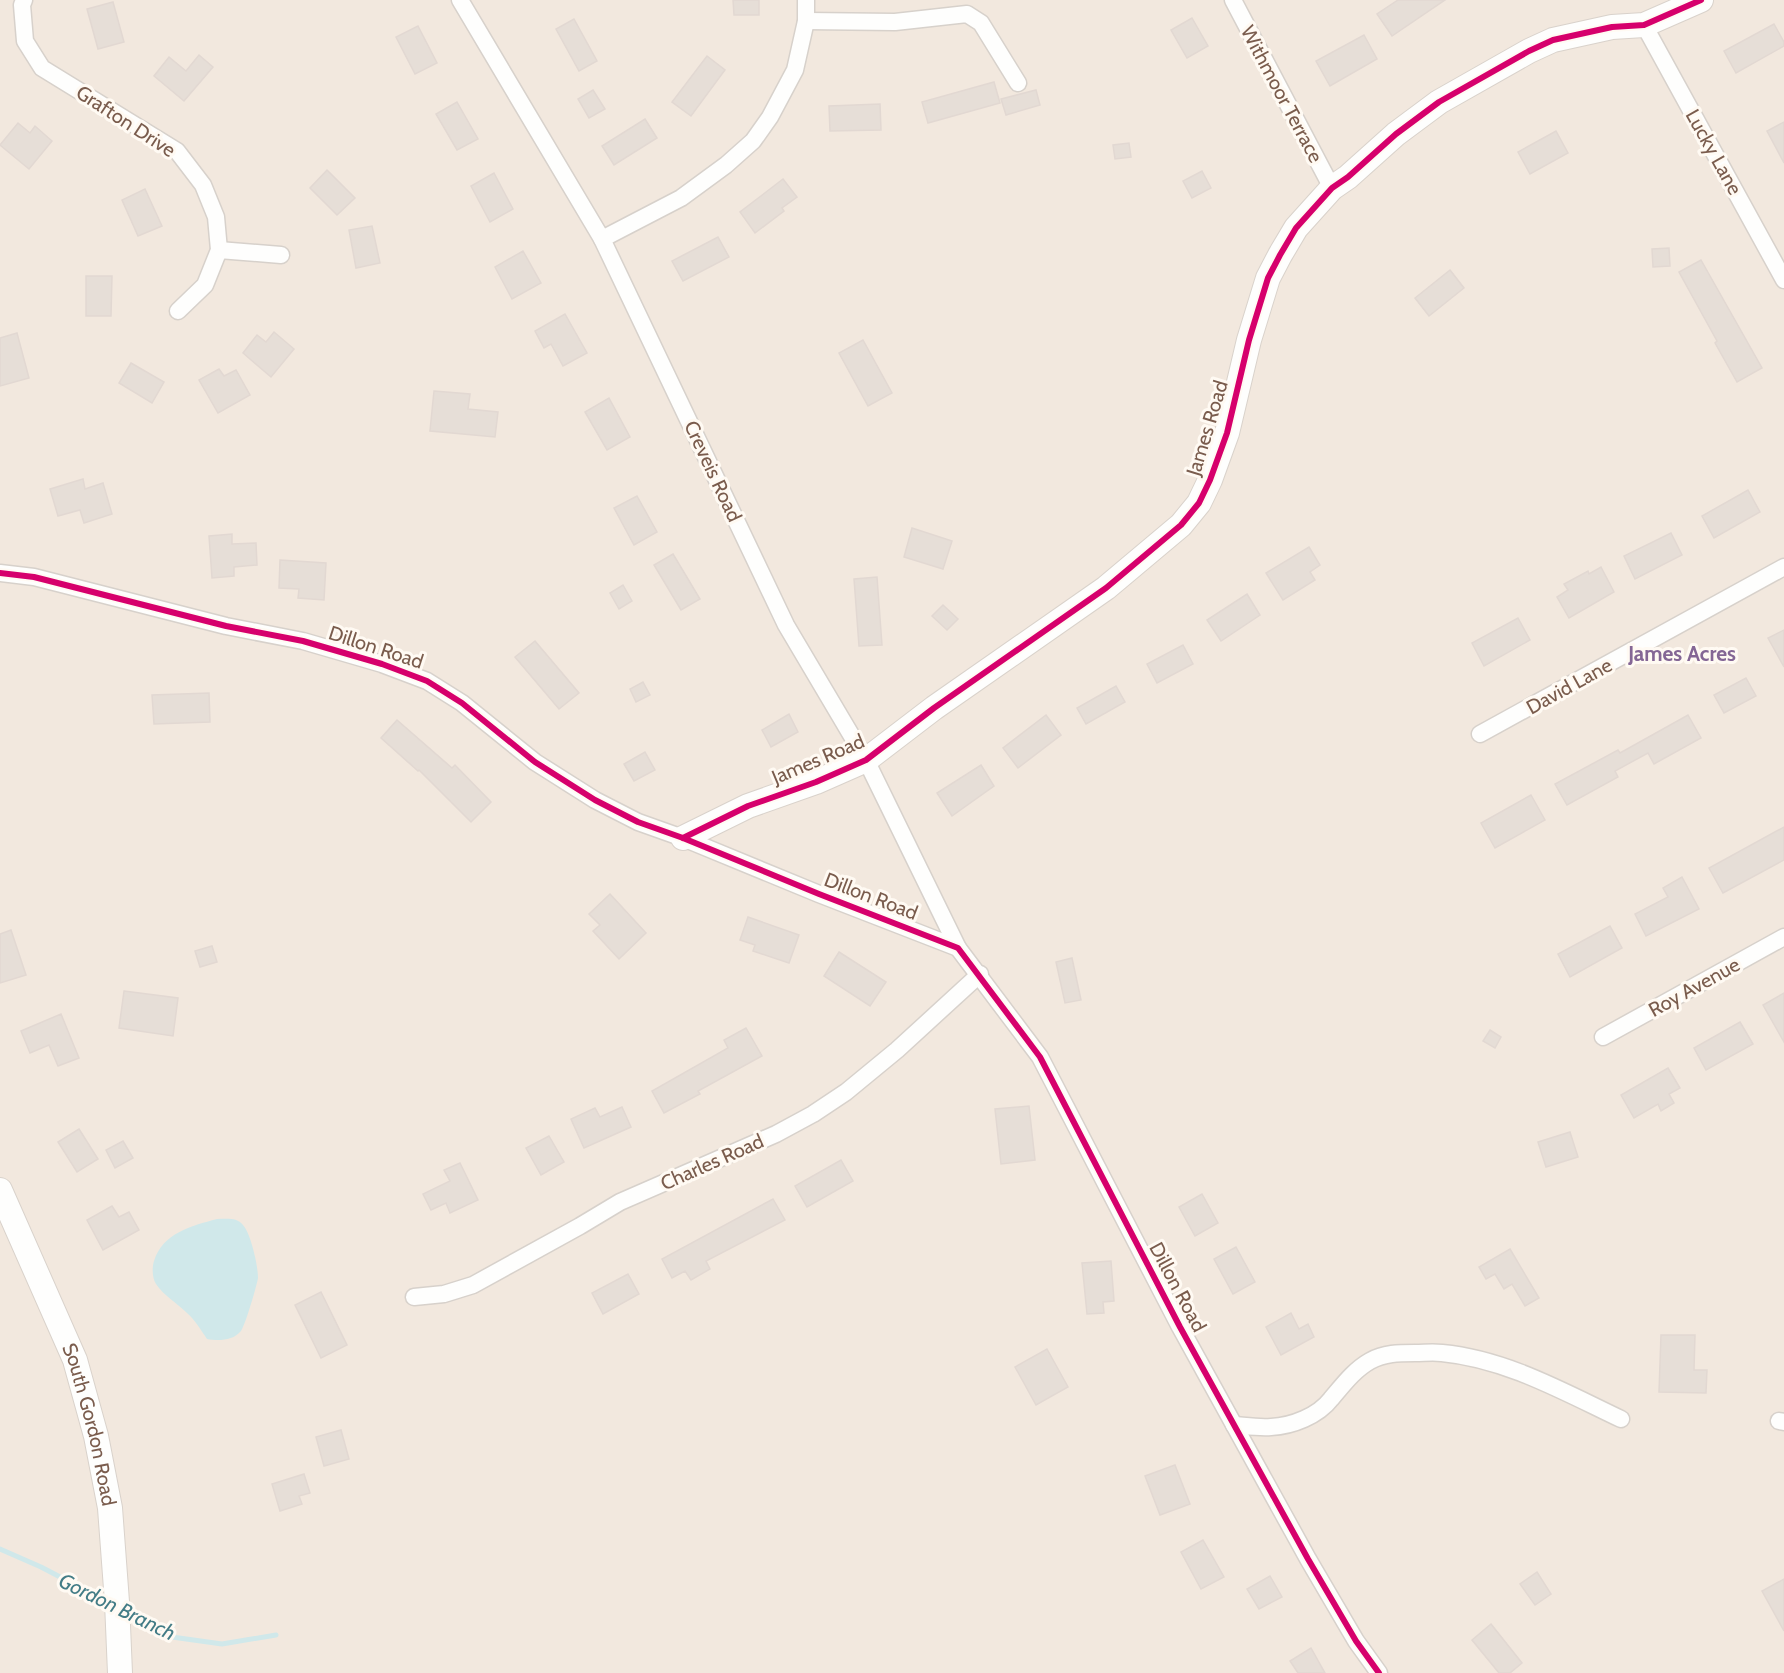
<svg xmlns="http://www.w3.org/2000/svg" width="1784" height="1673" font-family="Cabin,sans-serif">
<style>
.residential{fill:#f2e8de}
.water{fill:#d0e8ea}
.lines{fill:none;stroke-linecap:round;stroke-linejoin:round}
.stream{stroke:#d0e8ea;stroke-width:5}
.building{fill:#e6ded7;stroke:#e2d8d2;stroke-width:1.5}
.street-casing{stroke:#d7d1cb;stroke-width:19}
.secondary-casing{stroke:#d9d2cb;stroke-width:26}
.street{stroke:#fefefd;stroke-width:16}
.secondary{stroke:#fefefd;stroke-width:24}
.cycleway-casing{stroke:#fffaf3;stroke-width:10}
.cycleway{stroke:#d6006c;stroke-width:6}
.labels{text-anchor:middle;stroke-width:6;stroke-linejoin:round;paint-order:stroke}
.street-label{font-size:20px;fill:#7a5c4d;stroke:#fffaf3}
.neighbourhood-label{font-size:21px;font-weight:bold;fill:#846695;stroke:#fffaf3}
.water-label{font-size:21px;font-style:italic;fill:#437c86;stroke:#fffaf3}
</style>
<rect width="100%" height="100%" fill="#f9f5f0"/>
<rect class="residential" x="0" y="0" width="1784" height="1673"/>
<path class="water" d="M217,1219C226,1219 237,1217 243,1225C251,1234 258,1266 258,1278C257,1285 245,1326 241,1331C233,1341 218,1341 207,1339C201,1330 195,1320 187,1313C177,1303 164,1296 156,1284C152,1278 152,1267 154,1261C163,1233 191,1226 217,1219Z"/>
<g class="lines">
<g class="stream">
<path d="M0,1549L41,1567L110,1603"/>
<path d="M126,1612L150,1627L172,1637L222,1644L276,1635"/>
</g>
</g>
<g class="building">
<path d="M733,0H759V15H734Z"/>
<path d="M1398,0H1445L1392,36L1377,14Z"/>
<path d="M113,2L124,42L98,49L87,9Z"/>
<path d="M1192,18L1208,46L1187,58L1171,30Z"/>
<path d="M574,19L597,61L579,71L556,29Z"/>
<path d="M1774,24L1784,42V46L1736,73L1724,51Z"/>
<path d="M418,26L437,63L415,74L396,37Z"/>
<path d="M1364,35L1377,59L1330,86L1316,61Z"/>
<path d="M199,55L213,67L184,101L154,76L169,57L186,71Z"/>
<path d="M707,56L725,70L691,116L672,102Z"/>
<path d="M994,82L1000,103L928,123L922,102Z"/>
<path d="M593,90L605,109L589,118L578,99Z"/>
<path d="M1036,90L1040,105L1006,115L1001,99Z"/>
<path d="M457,102L478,139L457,150L436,114Z"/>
<path d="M880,104L881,130L830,131L829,106Z"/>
<path d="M645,119L657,138L614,165L602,146Z"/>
<path d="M1784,122V163L1767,131Z"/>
<path d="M18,123L30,133L35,126L52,141L29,169L0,145Z"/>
<path d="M1556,131L1568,153L1530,174L1518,152Z"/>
<path d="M1129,143L1131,157L1115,159L1113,145Z"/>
<path d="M327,170L355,198L337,215L310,188Z"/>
<path d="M1202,171L1211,188L1192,198L1183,181Z"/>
<path d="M494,173L513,209L490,222L471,186Z"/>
<path d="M783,179L797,197L782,208L784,211L755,233L740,212Z"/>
<path d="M145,189L162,226L138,236L122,200Z"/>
<path d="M372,226L380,263L356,268L349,230Z"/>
<path d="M718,237L729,257L683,281L672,261Z"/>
<path d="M1669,248L1670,266L1653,267L1652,249Z"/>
<path d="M523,251L541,283L512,299L495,267Z"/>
<path d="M1701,260L1762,368L1737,382L1715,343L1717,341L1679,272Z"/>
<path d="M1450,270L1464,288L1429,316L1415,298Z"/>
<path d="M86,276H112L111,316H86Z"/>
<path d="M565,314L587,353L563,366L551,344L544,348L535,331Z"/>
<path d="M274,332L294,349L271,377L243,353L257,335L266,342Z"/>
<path d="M17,333L29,378L0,386V338Z"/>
<path d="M863,340L892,393L868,406L839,353Z"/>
<path d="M131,363L164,382L152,403L119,383Z"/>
<path d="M219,369L224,376L236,370L250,395L218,413L199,380Z"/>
<path d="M434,391L470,394L468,409L498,412L495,437L430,431Z"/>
<path d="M609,398L630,437L607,450L585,412Z"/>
<path d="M83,479L85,489L103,483L112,514L84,523L80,510L58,516L50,489Z"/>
<path d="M1748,490L1760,512L1714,538L1702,516Z"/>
<path d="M637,496L657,532L634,545L614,508Z"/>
<path d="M912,528L952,541L943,569L904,557Z"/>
<path d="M1671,533L1682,555L1635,579L1624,556Z"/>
<path d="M232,534V544L256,543L257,565L234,567V576L212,578L209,536Z"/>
<path d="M1309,547L1320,565L1310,572L1315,580L1283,600L1266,573Z"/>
<path d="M673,554L700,599L681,610L654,565Z"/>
<path d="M280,560L326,563L324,600L298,598L299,589L279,588Z"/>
<path d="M1601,567L1614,592L1569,618L1557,597L1568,590L1564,584L1588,571L1589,574Z"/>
<path d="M877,577L882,645L859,646L854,579Z"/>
<path d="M623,585L632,601L619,609L610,593Z"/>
<path d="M1247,594L1260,615L1221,641L1207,620Z"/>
<path d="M943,605L958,619L947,630L932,616Z"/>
<path d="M1518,618L1530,640L1484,666L1472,643Z"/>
<path d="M1784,630V667L1768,638Z"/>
<path d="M535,641L579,693L559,709L515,657Z"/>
<path d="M1183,645L1193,664L1157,683L1147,664Z"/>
<path d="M1746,678L1756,696L1724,713L1714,695Z"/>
<path d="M643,682L650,695L636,702L630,689Z"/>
<path d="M1116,686L1125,702L1086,724L1077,708Z"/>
<path d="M209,693L210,722L154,724L152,695Z"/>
<path d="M789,714L798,732L771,747L762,730Z"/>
<path d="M1046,715L1061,735L1018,768L1003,748Z"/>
<path d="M1688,715L1701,738L1654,764L1648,753L1615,771L1618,777L1567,805L1555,784L1618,750L1620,753Z"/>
<path d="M397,720L452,768L455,765L491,802L471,822L419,770L418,771L381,738Z"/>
<path d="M645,752L655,770L634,781L624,764Z"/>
<path d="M981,765L994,786L952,816L937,793Z"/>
<path d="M1531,795L1545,820L1495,848L1481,823Z"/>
<path d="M1784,827V860L1723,893L1709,868Z"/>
<path d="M1682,877L1699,909L1646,936L1635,914L1668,897L1663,888Z"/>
<path d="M610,894L646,933L619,959L593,931L600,925L589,914Z"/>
<path d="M748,917L799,935L789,963L753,951L755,945L740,940Z"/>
<path d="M1610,926L1622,948L1570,977L1558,954Z"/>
<path d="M11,930L26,975L0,983V934Z"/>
<path d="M212,946L217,962L200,967L195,951Z"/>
<path d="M839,952L886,982L870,1006L824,976Z"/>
<path d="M1072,958L1081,1000L1065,1003L1056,962Z"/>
<path d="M124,991L178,998L173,1036L119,1028Z"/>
<path d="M1784,993V1042L1763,1005Z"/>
<path d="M61,1014L79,1058L58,1066L49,1045L30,1053L21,1031Z"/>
<path d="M1740,1022L1753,1044L1706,1070L1694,1048Z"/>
<path d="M746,1028L762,1056L698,1091L700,1094L664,1113L652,1091L728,1048L724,1040Z"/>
<path d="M1490,1030L1501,1037L1495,1048L1483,1041Z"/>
<path d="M1668,1068L1680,1088L1669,1094L1674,1103L1661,1111L1658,1104L1634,1118L1621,1095Z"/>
<path d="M1029,1106L1035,1160L1001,1164L995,1109Z"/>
<path d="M622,1107L631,1127L584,1148L571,1119L595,1108L600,1117Z"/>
<path d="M79,1129L98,1159L77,1172L58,1142Z"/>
<path d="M1570,1132L1578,1157L1546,1167L1538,1142Z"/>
<path d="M549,1136L564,1162L541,1175L526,1148Z"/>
<path d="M123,1141L133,1158L115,1168L106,1150Z"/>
<path d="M841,1160L853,1181L807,1207L795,1186Z"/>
<path d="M460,1163L478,1200L450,1213L446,1203L431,1210L423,1194L450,1181L444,1170Z"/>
<path d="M1202,1194L1218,1223L1195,1236L1179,1207Z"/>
<path d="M773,1199L785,1220L706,1261L710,1269L691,1280L685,1271L672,1278L662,1259Z"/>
<path d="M112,1206L119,1217L129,1212L139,1230L103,1250L87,1220Z"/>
<path d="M1236,1247L1255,1282L1233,1294L1214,1259Z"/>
<path d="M1510,1249L1539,1298L1525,1306L1512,1284L1504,1289L1495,1274L1486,1279L1479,1267Z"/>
<path d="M1111,1261L1114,1301L1103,1302L1104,1313L1087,1314L1082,1263Z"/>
<path d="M628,1274L639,1294L603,1314L592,1293Z"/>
<path d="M321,1292L347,1345L321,1358L295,1305Z"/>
<path d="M1291,1313L1299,1329L1308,1324L1314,1337L1281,1355L1266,1327Z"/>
<path d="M1661,1335H1695L1694,1370H1707L1706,1393L1659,1392Z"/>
<path d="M1047,1349L1068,1387L1036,1405L1015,1367Z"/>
<path d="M341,1430L349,1459L324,1466L316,1437Z"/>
<path d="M1175,1465L1190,1504L1160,1515L1145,1476Z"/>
<path d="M304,1474L310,1493L299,1496L302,1504L280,1511L272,1484Z"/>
<path d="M1203,1540L1224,1577L1201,1589L1181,1552Z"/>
<path d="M1537,1572L1551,1594L1535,1605L1520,1584Z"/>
<path d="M1270,1576L1282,1597L1259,1609L1247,1589Z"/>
<path d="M1784,1579V1631L1762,1591Z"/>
<path d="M1491,1624L1522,1663L1510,1673H1499L1472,1640Z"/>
<path d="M1311,1648L1325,1673H1298L1290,1661Z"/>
</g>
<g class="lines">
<g class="street-casing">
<g id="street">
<path d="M24,0L22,5L25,41L42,68L177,151L203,185L216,217L219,250L205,285L178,311"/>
<path d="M460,0L602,239L786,625L866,760L958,948"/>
<path d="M1233,0L1332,188"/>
<path d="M806,21L895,22L967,14L981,23L1018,83"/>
<path d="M1644,25L1784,280"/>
<path d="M602,239L681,198L726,165L753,141L770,117L795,70L806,21V0"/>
<path d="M219,250L281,255"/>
<path d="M0,573L34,577L226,626L303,641L382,664L427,681L462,703L535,762L595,800L638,822L683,838L819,894L958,948L1040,1057L1180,1327L1308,1559L1356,1641L1379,1673"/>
<path d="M1480,734L1784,567"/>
<path d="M1603,1037L1784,937"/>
<path d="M414,1297L444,1294L473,1285L580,1226L620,1202L776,1134L813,1114L846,1092L897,1050L980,974"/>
<path d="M1779,1421L1784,1422"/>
<path d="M1234,1425C1246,1426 1259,1428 1271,1427C1292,1426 1318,1416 1331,1399C1343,1385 1354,1370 1370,1361C1384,1353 1399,1353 1415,1353C1424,1353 1433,1352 1442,1353C1506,1359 1564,1392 1621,1419"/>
</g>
</g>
<g class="secondary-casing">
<g id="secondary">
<path d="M683,838L748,806L816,782L866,760L934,708L1106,588L1181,525L1199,503L1210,480L1227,433L1249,340L1268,278L1280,255L1296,228L1332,188L1348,177L1396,134L1439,102L1529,51L1553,40L1612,27L1644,25L1701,0"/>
<path id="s1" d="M0,1190L75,1360L96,1436L110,1508L117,1602L120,1673"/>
</g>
</g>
<use href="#street" class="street"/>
<use href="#secondary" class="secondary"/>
<g class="cycleway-casing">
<g id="cycleway">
<path d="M0,573L34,577L226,626L303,641L382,664L427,681L462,703L535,762L595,800L638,822L683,838L819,894L958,948L1040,1057L1180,1327L1308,1559L1356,1641L1379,1673"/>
<path d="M683,838L748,806L816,782L866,760L934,708L1106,588L1181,525L1199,503L1210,480L1227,433L1249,340L1268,278L1280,255L1296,228L1332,188L1348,177L1396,134L1439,102L1529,51L1553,40L1612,27L1644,25L1701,0"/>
</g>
</g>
<use href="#cycleway" class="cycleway"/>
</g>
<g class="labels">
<g class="street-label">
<text transform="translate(1282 94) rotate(62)" y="7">Withmoor Terrace</text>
<text transform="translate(126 121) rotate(33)" y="7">Grafton Drive</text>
<text transform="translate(1714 152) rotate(61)" y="7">Lucky Lane</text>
<text transform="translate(1207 428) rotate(-73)" y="7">James Road</text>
<text transform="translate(713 471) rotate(65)" y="7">Creveis Road</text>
<text transform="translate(376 647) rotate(18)" y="7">Dillon Road</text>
<text transform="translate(1569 686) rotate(-29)" y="7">David Lane</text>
<text transform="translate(818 759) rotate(-23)" y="7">James Road</text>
<text transform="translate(871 896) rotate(21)" y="7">Dillon Road</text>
<text transform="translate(1694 987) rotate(-29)" y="7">Roy Avenue</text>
<text transform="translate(712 1162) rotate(-24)" y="7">Charles Road</text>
<text transform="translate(1178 1287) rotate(62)" y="7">Dillon Road</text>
<text dy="7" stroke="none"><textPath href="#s1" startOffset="252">South Gordon Road</textPath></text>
</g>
<g class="neighbourhood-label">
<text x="1682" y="661">James Acres</text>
</g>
<g class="water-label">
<text transform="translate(117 1607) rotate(26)" y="7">Gordon Branch</text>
</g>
</g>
</svg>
